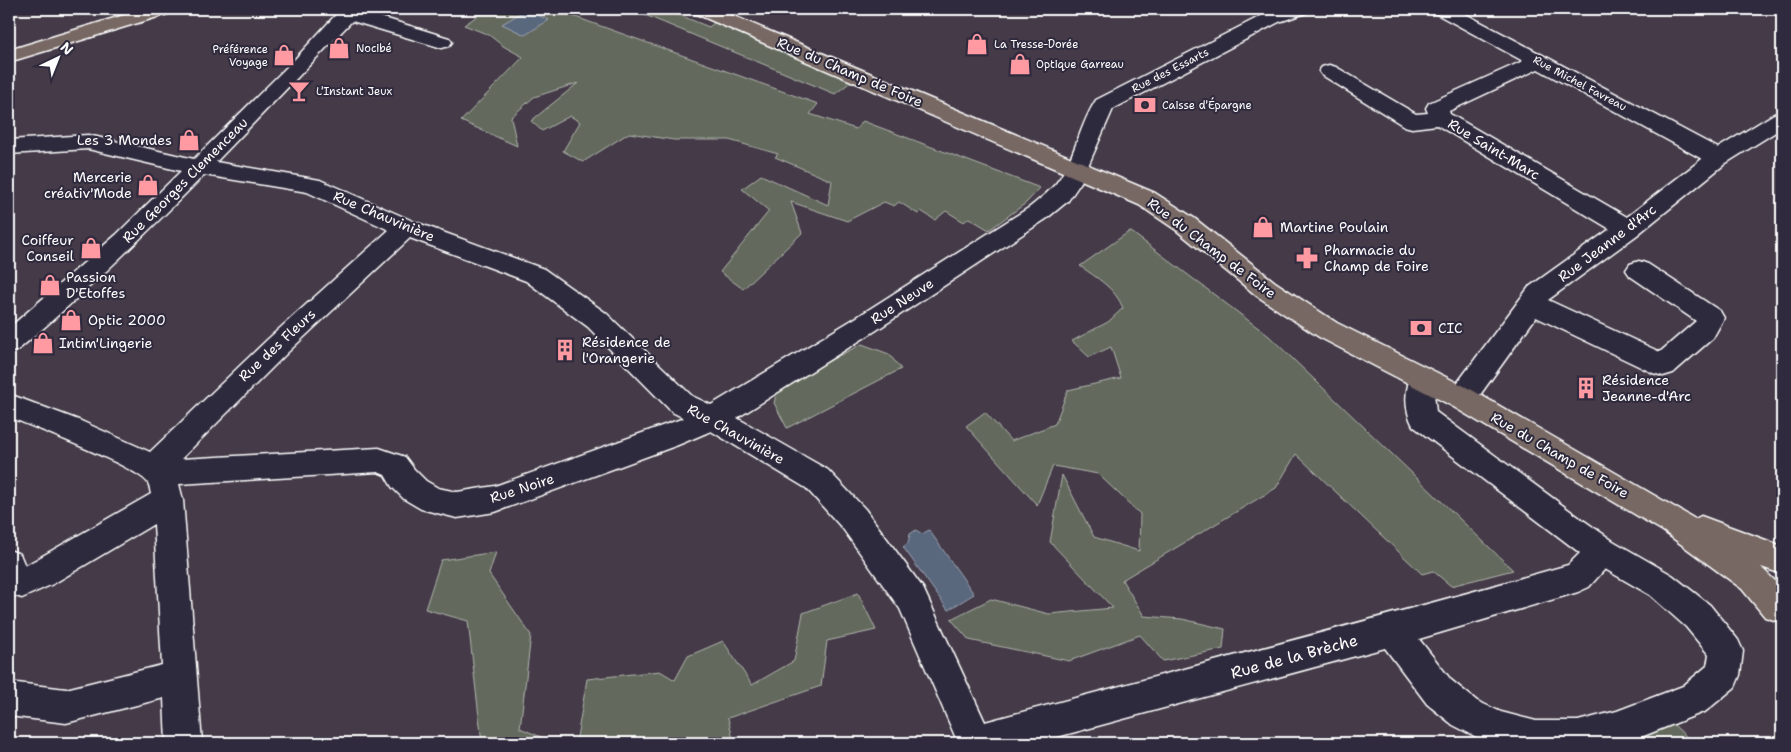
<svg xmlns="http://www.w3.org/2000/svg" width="1791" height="752" font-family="'Shantell Sans',sans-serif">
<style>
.green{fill:#646b5d;stroke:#b2b5ae}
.water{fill:#5a677e;stroke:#9ca4b2}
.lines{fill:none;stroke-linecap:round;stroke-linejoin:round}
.minor-casing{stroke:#fff;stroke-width:3}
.major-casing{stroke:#fff;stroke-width:3}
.minor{fill:#2f2a3d;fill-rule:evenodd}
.major{fill:#776864;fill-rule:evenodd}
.labels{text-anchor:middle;stroke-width:4;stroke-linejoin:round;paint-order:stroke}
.far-poi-label{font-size:11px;fill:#fff;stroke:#2f2a3d;text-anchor:start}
.far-street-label{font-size:11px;fill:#fff;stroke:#2f2a3d}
.street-label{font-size:14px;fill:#fff;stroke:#2f2a3d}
.poi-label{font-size:14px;fill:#fff;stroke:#2f2a3d;text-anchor:start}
.near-street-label{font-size:16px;fill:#fff;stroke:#2f2a3d}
</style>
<rect width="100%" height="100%" fill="#443a48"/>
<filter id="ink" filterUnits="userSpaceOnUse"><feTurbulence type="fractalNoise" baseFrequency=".02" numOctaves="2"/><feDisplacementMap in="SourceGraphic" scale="10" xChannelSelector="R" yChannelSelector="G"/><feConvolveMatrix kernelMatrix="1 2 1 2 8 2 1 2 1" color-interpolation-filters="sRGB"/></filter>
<g filter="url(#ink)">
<g class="green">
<path d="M482,9H531L549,14L556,10L818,104L810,114L856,129L863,121L1040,188L1026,203L989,230L969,218L964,222L946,211L935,220L921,211L918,214L899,202L894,206L884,202L847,221L791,202L802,233L743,289L720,272L769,211L742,189L761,175L828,205L832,181L775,157L778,154L729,140H674L629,133L583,162L563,151L580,122L570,116L542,131L531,121L578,83L534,97L511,117L517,146L461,121L523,57L503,46L489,35L464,25L480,14Z"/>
<path d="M635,9H664L709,27L715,22L852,81L835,94L633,10Z"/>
<path d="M1130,231L1269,336L1513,570L1451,586L1433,571L1422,574L1296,454L1276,488L1122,580L1144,616L1182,619L1225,629L1223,649L1163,661L1140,635L1069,661L969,640L951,619L991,599L1049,614L1113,608L1050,542L1062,475L1094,537L1139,551L1140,514L1098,474L1053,466L1037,505L966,426L985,412L1011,441L1055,424L1068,390L1121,378L1111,347L1089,357L1072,341L1108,322L1123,308C1115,288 1097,278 1080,266Z"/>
<path d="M862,344L889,354L901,369L787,428L774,403L778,387Z"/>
<path d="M496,552L489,574L531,635L520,728L555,743H482L468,621L425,609L441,560Z"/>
<path d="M858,593L876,630L827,641L821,686L728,718L734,743H576L587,679L660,671L675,680L688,656L723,641L752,685L794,661L803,613Z"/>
<path d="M1673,724L1693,743H1625Z"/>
</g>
<g class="water">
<path d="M526,10L549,20L525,35L502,24Z"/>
<path d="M916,530L922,534L929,530L974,594L948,610L903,547L908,543L910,534Z"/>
</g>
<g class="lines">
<g class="minor-casing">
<g id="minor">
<path d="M341,9H362L361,11L449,38L452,42L449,46L442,48L352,21L216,162L320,180L415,222L544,269L606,313L692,396L711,405L857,317L1030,207C1041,198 1052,190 1060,178C1076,154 1080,124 1096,100L1265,14L1280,9H1309L1306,13L1279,22L1113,109L1081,182L1068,201L1046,219L875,331L737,418L828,470L865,509L923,588L985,722C1179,670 1374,620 1568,565L1580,553L1413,426C1404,409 1404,389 1413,372L1423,369L1433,372L1437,380L1434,394L1436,412L1573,513L1613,541L1672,575L1710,605L1738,640L1743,651L1740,675L1735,687L1706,711L1626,743H1488L1453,725L1427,704L1385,648L1035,743H958L900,609L843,529L806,488L711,431L678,445L495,512L457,518L421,509L404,499L392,487L385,475L378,472L179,484L183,500L202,743H166L164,698L66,723L9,716V682L66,689L162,665L154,524L53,584L22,598L9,594V550L20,554L25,566L151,494C150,491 150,486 148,483C140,468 31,426 9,417V394L81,421L150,452L268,339L389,230L307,192L204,175C144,236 83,295 18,350L9,353V328L116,235L181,171L88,149L9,154V140L88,135L194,159L295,59ZM410,238L526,281L588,327L672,412L684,418L495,486L457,492L438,488L426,481L414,469L405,457L379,448L181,459L287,353ZM1605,569L1650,595L1686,627L1709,655L1707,666L1683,686L1617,711L1578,721H1536L1501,712L1477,701L1451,680L1419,639L1578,592L1589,587Z"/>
<path d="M1432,9H1456L1718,148L1774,114L1782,112V128L1726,163L1637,235L1548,300L1660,352L1696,321L1630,276L1626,270L1630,264L1639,261L1648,264L1720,311L1724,318L1713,338L1673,373L1663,376L1653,373L1536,317L1472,406L1462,409L1452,406L1448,398L1452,390L1529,287L1610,229L1437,125L1412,128L1404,126L1322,75L1319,71L1322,67L1329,65L1336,67L1416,114L1428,113L1426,108L1429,103L1523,61L1435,13ZM1538,69L1702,159L1627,217L1450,114L1449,111Z"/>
</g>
</g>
<g class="major-casing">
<g id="major">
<path d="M144,9H174L171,13L9,62V50Z"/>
<path d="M691,9H717L1155,193L1194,218L1275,282L1337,323L1472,390L1695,519L1701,516L1782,546V574L1761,567L1782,588V619L1777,621L1765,617L1742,589L1663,531L1452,406L1319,337L1257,296L1176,230L1139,205L694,13Z"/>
</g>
</g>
<use href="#minor" class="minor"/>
<use href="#major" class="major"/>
</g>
</g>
<defs>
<g id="shop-bare" transform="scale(1.725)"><path d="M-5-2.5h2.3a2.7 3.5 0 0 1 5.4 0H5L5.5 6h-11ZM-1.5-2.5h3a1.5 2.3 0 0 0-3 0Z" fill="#ff9aa2" stroke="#2f2a3d" stroke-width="2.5" paint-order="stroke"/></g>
<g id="bar-bare" transform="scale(1.725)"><path d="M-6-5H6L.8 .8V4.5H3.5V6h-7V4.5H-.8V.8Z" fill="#ff9aa2" stroke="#2f2a3d" stroke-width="2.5" paint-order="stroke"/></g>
<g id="bank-bare" transform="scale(1.725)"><path d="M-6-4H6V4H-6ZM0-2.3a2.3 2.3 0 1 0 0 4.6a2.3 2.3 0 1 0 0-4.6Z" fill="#ff9aa2" stroke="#2f2a3d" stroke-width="2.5" paint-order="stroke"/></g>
<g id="pharmacy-bare" transform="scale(1.725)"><path d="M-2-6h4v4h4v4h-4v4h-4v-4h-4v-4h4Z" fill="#ff9aa2" stroke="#2f2a3d" stroke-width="2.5" paint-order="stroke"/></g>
<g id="building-bare" transform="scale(1.725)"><path d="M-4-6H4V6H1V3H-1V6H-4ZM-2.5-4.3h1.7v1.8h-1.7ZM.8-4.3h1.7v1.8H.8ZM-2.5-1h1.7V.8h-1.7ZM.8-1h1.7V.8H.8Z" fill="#ff9aa2" stroke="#2f2a3d" stroke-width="2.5" paint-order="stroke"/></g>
</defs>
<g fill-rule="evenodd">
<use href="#shop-bare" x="977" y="44"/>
<use href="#shop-bare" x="339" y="48"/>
<use href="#shop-bare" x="284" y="55"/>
<use href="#shop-bare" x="1020" y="64"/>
<use href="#bar-bare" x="299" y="91"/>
<use href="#bank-bare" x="1145" y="105"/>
<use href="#shop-bare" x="189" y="140"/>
<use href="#shop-bare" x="148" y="185"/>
<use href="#shop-bare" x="1263" y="227"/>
<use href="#shop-bare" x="91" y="248"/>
<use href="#pharmacy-bare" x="1307" y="258"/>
<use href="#shop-bare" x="50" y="285"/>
<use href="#shop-bare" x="71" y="320"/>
<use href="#bank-bare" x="1421" y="328"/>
<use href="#shop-bare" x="43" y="343"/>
<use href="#building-bare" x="565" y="350"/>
<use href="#building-bare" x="1586" y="388"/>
</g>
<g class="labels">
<g class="far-poi-label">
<text x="994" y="48">La Tresse-Dorée</text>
<text x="356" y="52">Nocibé</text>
<text x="268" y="53" text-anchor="end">Préférence<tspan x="268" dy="13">Voyage</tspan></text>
<text x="1036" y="68">Optique Garreau</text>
<text x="316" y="95">L'Instant Jeux</text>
<text x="1162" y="109">Caisse d'Épargne</text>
</g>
<g class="far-street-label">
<text transform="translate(1170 70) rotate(-27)" y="4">Rue des Essarts</text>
<text transform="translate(1580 83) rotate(28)" y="4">Rue Michel Favreau</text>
</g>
<g class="street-label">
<text transform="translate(850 72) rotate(23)" y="5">Rue du Champ de Foire</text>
<text transform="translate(1494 149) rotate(31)" y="5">Rue Saint-Marc</text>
<text transform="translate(185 180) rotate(-45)" y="5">Rue Georges Clemenceau</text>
<text transform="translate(384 216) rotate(23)" y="5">Rue Chauvinière</text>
<text transform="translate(1607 243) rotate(-37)" y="5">Rue Jeanne d'Arc</text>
<text transform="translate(1212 248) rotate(37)" y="5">Rue du Champ de Foire</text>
<text transform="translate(902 301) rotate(-33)" y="5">Rue Neuve</text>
<text transform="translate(277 345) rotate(-43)" y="5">Rue des Fleurs</text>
<text transform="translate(736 434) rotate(29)" y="5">Rue Chauvinière</text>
<text transform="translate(1560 455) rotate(30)" y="5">Rue du Champ de Foire</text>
<text transform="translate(522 488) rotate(-18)" y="5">Rue Noire</text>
</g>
<g class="poi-label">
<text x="172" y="145" text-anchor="end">Les 3 Mondes</text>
<text x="132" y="182" text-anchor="end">Mercerie<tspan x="132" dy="16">créativ'Mode</tspan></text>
<text x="1280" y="232">Martine Poulain</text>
<text x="74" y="245" text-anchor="end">Coiffeur<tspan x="74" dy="16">Conseil</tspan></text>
<text x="1324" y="255">Pharmacie du<tspan x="1324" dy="16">Champ de Foire</tspan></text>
<text x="66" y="282">Passion<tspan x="66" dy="16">D'Etoffes</tspan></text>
<text x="88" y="325">Optic 2000</text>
<text x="1438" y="333">CIC</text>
<text x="582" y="347">Résidence de<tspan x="582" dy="16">l'Orangerie</tspan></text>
<text x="59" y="348">Intim'Lingerie</text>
<text x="1602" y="385">Résidence<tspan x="1602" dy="16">Jeanne-d'Arc</tspan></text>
</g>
<g class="near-street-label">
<text transform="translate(1294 656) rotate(-15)" y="6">Rue de la Brèche</text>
</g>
</g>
<rect width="1791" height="752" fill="none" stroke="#2f2a3d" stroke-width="30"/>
<rect x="15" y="15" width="1761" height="722" fill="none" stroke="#fff" stroke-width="2" filter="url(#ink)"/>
<g transform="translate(58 58) rotate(43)" stroke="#2f2a3d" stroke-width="4" paint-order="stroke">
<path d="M0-4L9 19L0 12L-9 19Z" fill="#ffffff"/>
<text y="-8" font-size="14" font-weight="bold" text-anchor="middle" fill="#ffffff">N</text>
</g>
</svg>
